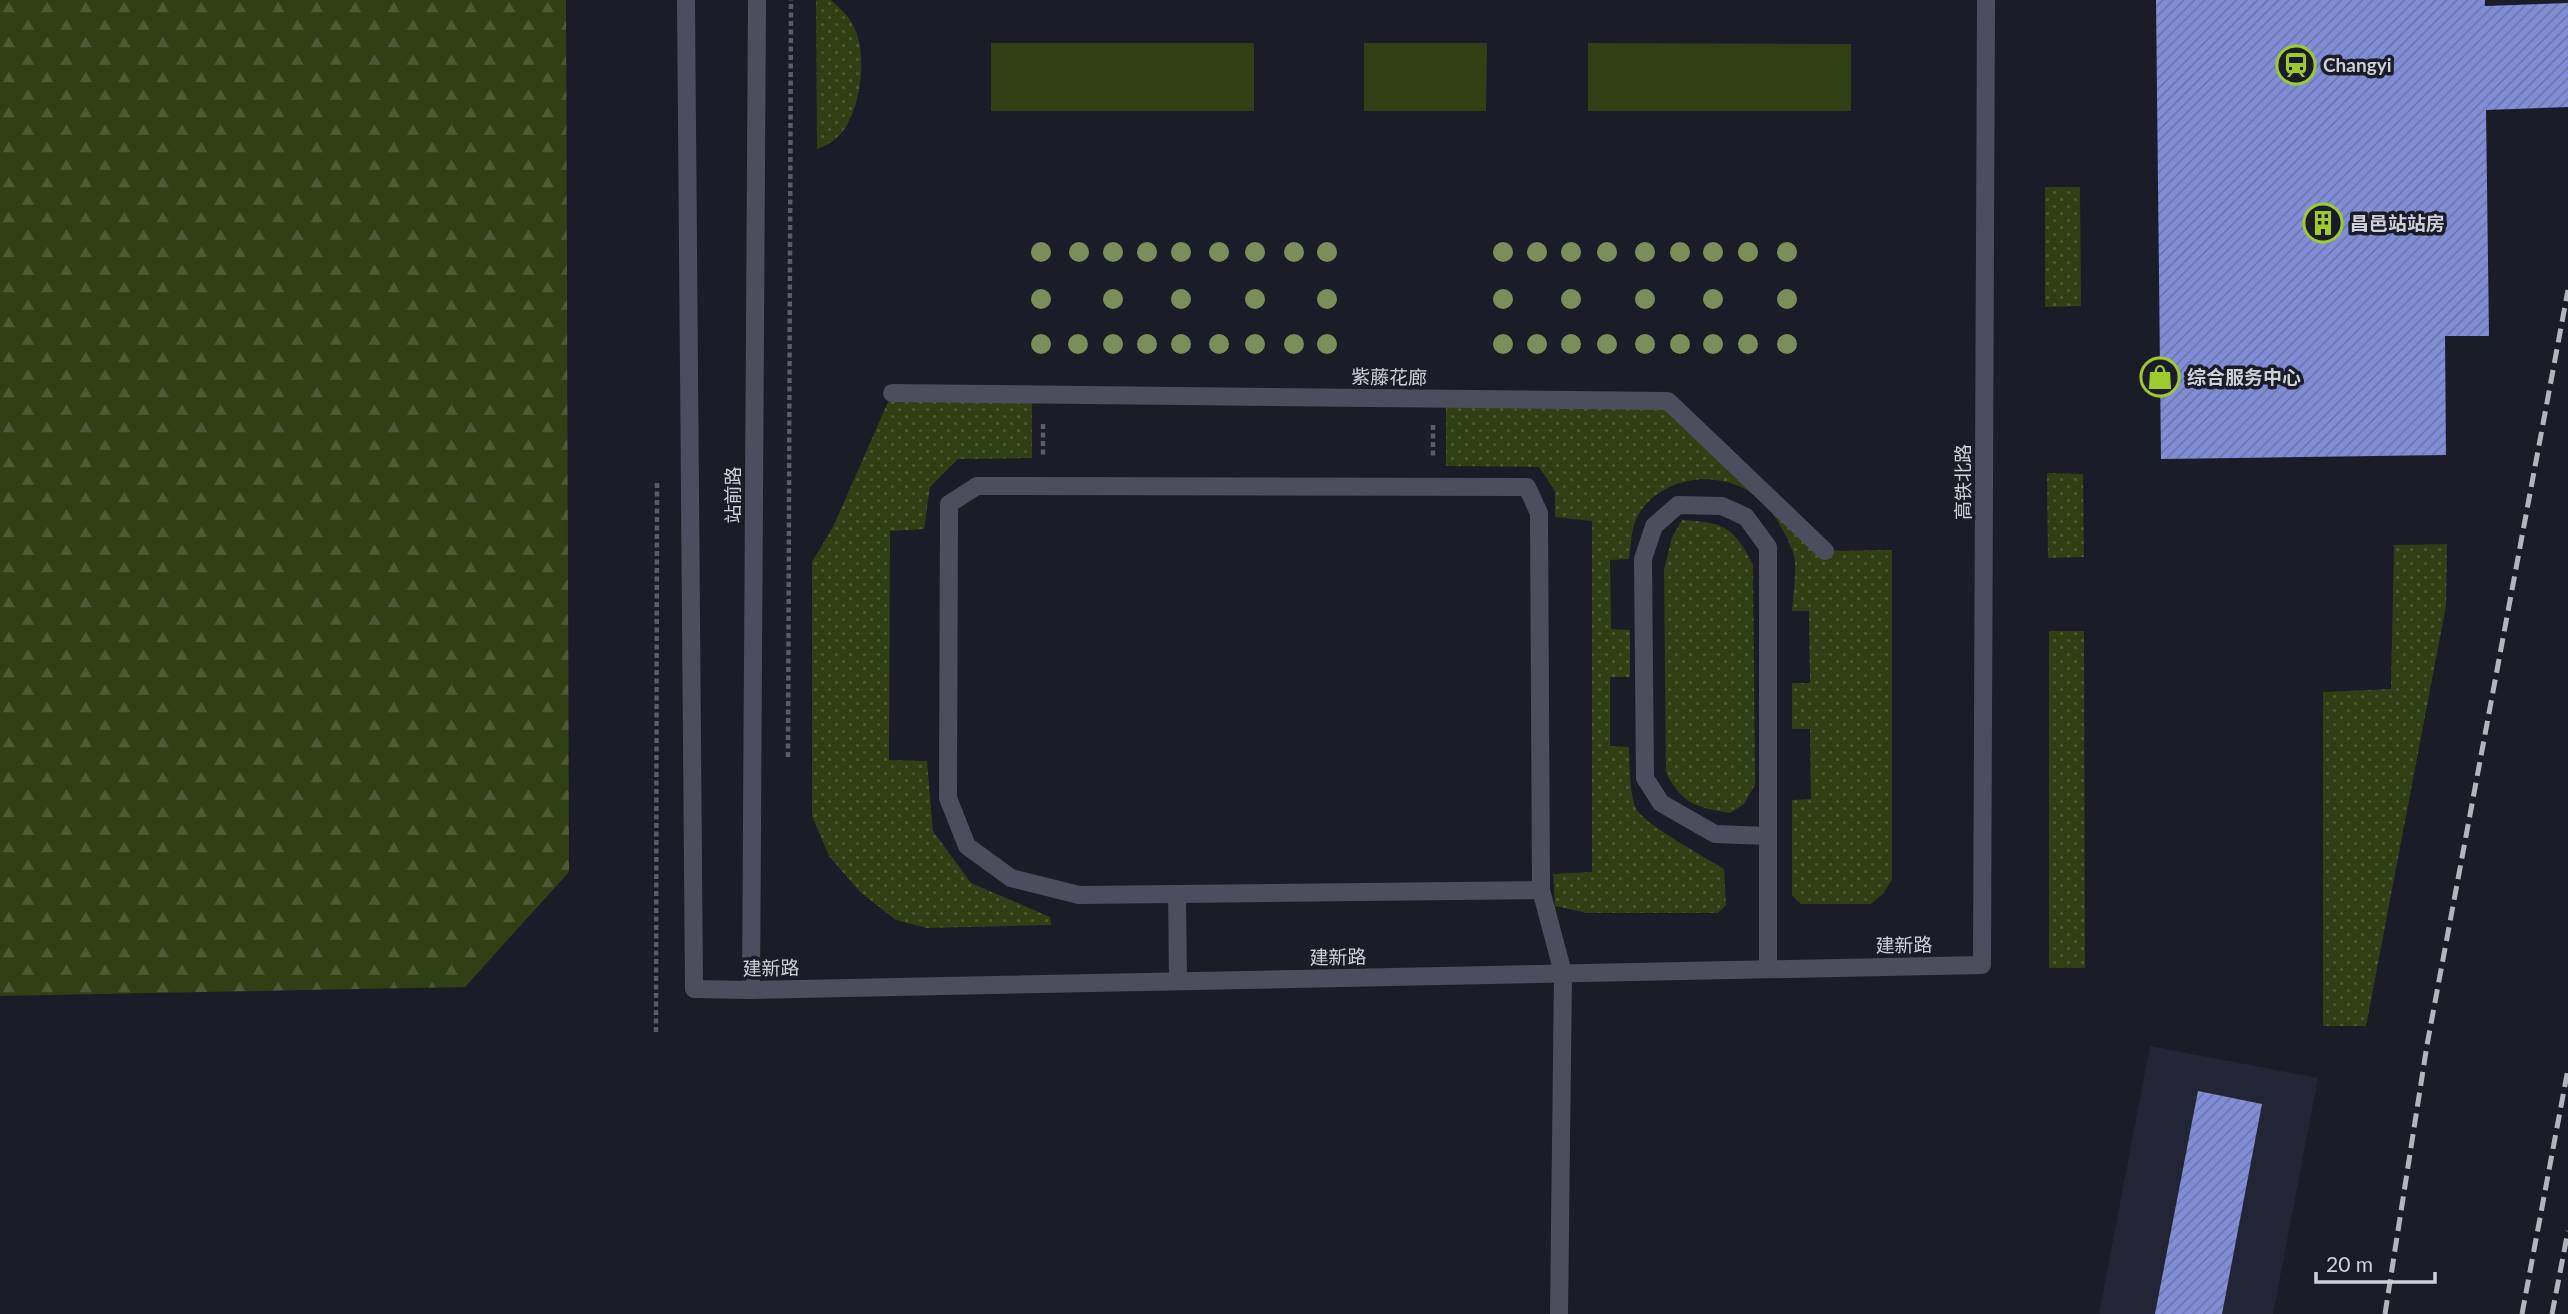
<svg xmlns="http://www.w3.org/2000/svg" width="2568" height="1314" font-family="Lato,'Noto Sans SC',sans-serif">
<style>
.built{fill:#222535}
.grass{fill:#313f14}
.forest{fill:url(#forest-firs)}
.garden{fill:url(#garden-dots)}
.building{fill:url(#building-hatch)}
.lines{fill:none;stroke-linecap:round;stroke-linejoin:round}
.path{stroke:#595b65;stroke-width:4.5;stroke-dasharray:5 3.5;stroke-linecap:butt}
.lane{stroke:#4b4e5c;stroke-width:18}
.street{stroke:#4b4e5c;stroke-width:18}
.secondary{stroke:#4b4e5c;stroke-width:18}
.rail{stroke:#b3b5bd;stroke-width:5;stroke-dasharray:14 7;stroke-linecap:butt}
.tree{fill:#7a8e59}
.labels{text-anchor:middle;stroke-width:7;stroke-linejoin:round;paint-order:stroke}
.poi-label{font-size:19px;font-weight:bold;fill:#cfd1d9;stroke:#1a1c28;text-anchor:start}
.street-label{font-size:19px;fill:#cfd1d9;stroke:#1a1c28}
</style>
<defs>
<pattern id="forest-firs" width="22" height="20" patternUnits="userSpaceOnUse" patternTransform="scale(1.75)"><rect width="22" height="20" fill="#313f14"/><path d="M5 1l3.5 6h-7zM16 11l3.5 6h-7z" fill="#4e5a36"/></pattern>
<pattern id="garden-dots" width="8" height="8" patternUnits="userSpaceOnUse" patternTransform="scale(1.75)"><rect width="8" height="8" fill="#313f14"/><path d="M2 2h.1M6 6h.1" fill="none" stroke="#4e5a36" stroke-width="1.8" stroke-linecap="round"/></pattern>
<pattern id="building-hatch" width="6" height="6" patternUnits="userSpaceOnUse" patternTransform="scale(1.75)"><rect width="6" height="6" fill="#818ed7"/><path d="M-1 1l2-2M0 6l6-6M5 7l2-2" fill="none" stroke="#6d76aa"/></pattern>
</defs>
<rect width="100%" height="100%" fill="#1a1c28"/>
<path class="built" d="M2150,1046L2318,1078L2273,1314H2099Z"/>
<g class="grass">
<rect x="991" y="43" width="263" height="68"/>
<path d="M1364,43H1487L1486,111H1364Z"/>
<path d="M1588,43L1851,44V111H1588Z"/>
</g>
<path class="forest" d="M0,0H566L569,872L465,987L0,996Z"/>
<g class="garden">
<path d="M816,0H831C840,8 847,14 853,25C867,50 862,96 849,121C843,135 831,144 817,149Z"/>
<path d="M2045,187H2080L2081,306L2045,307Z"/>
<path d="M892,393L1032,394V458L958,459L930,487L924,529L890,531L889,760L927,761L933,831L971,883L1050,917L1051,925L926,928L896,920L860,892L829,856L812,816V562L833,527Z"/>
<path d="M1446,399L1668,401L1825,551L1892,550V879L1884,893L1871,904H1801L1792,895V800L1811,799L1810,729H1792V683H1810L1809,611H1792C1793,596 1798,565 1793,552C1786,533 1774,512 1758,498C1723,468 1661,474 1637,517C1631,528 1631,547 1629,559L1610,560L1611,629L1630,630V677H1610V746L1629,747C1630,767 1629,788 1635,807C1641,823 1707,858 1724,869L1726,905L1718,913H1587L1555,906L1553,874L1592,872V521L1555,517V491L1539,467L1446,466Z"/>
<path d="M2047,473L2083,474L2084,557L2048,558Z"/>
<path d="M1682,520C1724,522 1734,527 1753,565L1755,785L1744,804L1730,813C1698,808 1681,804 1666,772L1664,570L1672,537Z"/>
<path d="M2447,544L2446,606L2366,1026H2323V692L2391,689L2394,545Z"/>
<path d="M2049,631H2084L2085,968H2049Z"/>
</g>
<g class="building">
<path d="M2156,0H2485V6L2568,3V107L2486,110L2489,336H2445L2446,455L2161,459Z"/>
<path d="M2198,1091L2262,1104L2222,1314H2155Z"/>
</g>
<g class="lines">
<g class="path">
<path d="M1043,424V457"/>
<path d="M1433,425V459"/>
<path d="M788,757L791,0"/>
<path d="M656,1032L657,480"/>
</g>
<g class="lane">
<path d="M1768,836L1715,834L1661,803L1645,778L1643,559L1654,526L1678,505L1722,506L1746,517L1768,547V969"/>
<path d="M1541,890L1079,895L1011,878L967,846L948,798L949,504L977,486L1527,487L1539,513L1541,890L1563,973L1559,1314"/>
<path d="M1177,894L1178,981"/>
</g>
<path class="street" d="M892,393L1668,401L1825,551"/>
<g class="secondary">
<path d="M686,0L694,989L751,990L1982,965L1986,0"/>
<path d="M751,990L757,0"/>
</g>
<g class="rail">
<path d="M2385,1314L2427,1045L2568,290"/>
<path d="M2522,1314L2568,1069"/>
<path d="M2552,1314L2568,1231"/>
</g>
</g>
<g class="tree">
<circle cx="1041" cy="252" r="10"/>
<circle cx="1079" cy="252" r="10"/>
<circle cx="1113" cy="252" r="10"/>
<circle cx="1147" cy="252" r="10"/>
<circle cx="1181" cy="252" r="10"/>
<circle cx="1219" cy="252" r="10"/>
<circle cx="1255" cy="252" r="10"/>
<circle cx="1294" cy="252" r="10"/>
<circle cx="1327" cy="252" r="10"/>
<circle cx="1503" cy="252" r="10"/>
<circle cx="1537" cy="252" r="10"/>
<circle cx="1571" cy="252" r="10"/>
<circle cx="1607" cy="252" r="10"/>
<circle cx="1645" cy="252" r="10"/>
<circle cx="1680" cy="252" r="10"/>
<circle cx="1713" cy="252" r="10"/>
<circle cx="1748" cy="252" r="10"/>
<circle cx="1787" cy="252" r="10"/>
<circle cx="1041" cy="299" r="10"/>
<circle cx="1113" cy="299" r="10"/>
<circle cx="1181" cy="299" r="10"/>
<circle cx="1255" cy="299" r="10"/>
<circle cx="1327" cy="299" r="10"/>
<circle cx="1503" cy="299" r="10"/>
<circle cx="1571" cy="299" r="10"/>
<circle cx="1645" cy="299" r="10"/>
<circle cx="1713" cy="299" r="10"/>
<circle cx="1787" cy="299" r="10"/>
<circle cx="1041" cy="344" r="10"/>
<circle cx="1078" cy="344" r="10"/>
<circle cx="1113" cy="344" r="10"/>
<circle cx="1147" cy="344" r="10"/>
<circle cx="1181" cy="344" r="10"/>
<circle cx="1219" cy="344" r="10"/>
<circle cx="1255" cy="344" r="10"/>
<circle cx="1294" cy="344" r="10"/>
<circle cx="1327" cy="344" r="10"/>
<circle cx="1503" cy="344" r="10"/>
<circle cx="1537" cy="344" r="10"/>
<circle cx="1571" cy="344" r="10"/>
<circle cx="1607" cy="344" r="10"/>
<circle cx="1645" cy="344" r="10"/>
<circle cx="1680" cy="344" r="10"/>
<circle cx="1713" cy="344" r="10"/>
<circle cx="1748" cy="344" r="10"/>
<circle cx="1787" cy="344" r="10"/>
</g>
<defs>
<g id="station-ring" transform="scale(2.0125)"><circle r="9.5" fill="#1a1c28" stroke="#9eca2e" stroke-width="1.5"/><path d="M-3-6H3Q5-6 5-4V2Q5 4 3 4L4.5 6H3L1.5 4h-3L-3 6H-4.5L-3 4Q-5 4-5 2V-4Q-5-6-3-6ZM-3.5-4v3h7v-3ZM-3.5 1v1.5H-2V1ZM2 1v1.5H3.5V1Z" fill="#9eca2e"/></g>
<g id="building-ring" transform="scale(2.0125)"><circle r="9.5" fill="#1a1c28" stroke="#9eca2e" stroke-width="1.5"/><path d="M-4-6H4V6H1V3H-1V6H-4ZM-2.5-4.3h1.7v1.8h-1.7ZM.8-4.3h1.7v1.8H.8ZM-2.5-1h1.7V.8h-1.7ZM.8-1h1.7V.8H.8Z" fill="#9eca2e"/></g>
<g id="shop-ring" transform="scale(2.0125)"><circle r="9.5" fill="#1a1c28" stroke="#9eca2e" stroke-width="1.5"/><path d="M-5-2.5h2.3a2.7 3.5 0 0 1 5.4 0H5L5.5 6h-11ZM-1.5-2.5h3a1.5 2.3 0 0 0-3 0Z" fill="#9eca2e"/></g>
</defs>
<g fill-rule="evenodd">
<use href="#station-ring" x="2296" y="65"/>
<use href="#building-ring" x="2323" y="223"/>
<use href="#shop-ring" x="2160" y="377"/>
</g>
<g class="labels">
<g class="poi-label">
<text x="2323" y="72">Changyi</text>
<text x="2350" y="230">昌邑站站房</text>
<text x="2187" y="384">综合服务中心</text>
</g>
<g class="street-label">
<text transform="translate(1389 377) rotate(1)" y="7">紫藤花廊</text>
<text transform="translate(1963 482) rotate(-90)" y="7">高铁北路</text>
<text transform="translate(733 495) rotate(-90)" y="7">站前路</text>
<text transform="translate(1904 945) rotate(-1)" y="7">建新路</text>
<text transform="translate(1338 957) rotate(-1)" y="7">建新路</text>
<text transform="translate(771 968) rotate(-1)" y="7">建新路</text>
</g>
</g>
<path d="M2316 1272v10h119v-10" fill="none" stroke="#cfd1d9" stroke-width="3.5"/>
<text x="2326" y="1272" font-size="21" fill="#cfd1d9" stroke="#1a1c28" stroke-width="5" paint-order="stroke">20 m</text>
</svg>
